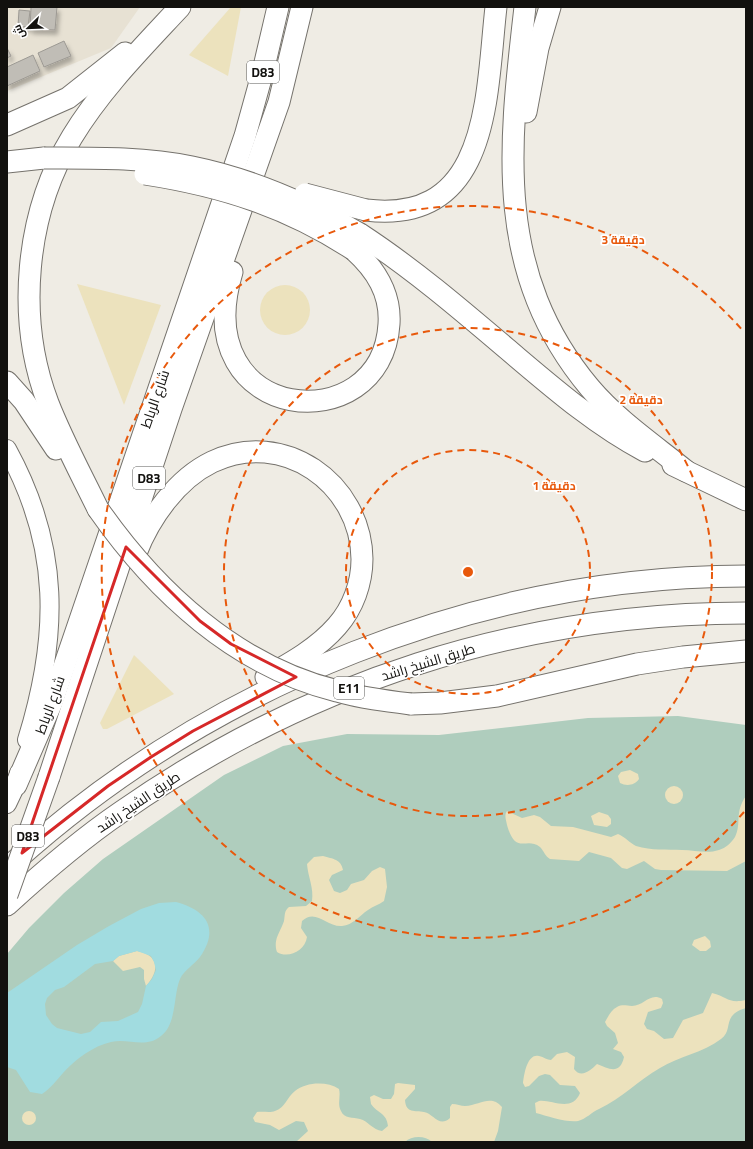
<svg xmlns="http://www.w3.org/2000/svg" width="753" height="1149" font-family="Georgia,Cairo,serif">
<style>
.built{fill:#e7e1d3}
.green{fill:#afcdbd}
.sand{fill:#ece2bd}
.water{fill:#a1dce0;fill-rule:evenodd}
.building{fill:#c0bdb6;stroke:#9c9993;filter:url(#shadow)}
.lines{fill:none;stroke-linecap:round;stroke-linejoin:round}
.primary-casing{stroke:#75726c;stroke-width:20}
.highway-casing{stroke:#75726c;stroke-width:23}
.primary{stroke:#fff;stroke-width:18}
.highway{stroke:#fff;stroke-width:21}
.highway-bridge-casing{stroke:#75726c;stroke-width:23;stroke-linecap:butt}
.highway-bridge{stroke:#fff;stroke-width:21}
.marked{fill:none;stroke:#d62828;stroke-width:3;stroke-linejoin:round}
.ring{fill:none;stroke:#e8590c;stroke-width:2;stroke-dasharray:7 5}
.labels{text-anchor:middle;stroke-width:3.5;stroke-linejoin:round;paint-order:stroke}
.shield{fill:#fff;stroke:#595856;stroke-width:1}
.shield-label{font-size:13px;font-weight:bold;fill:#12110e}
.street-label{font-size:14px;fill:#12110e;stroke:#fff}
.centre{fill:#e8590c;stroke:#fff;stroke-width:2}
.ring-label{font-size:12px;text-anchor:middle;font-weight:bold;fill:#e8590c;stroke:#fff;stroke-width:3.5;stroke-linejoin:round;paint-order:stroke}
</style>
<defs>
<filter id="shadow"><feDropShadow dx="2.5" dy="4.5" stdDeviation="2" flood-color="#0004"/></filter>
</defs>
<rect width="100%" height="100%" fill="#efece4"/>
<path class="built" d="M7,7H140L111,48L7,91Z"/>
<path class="green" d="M678,716L746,725V1142H7V954L29,928L64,893L103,859L224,775L283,746L347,734L439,735L588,718Z"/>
<g class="sand">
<path d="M231,7H241L228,76L189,55Z"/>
<path d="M77,284L161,305L124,405Z"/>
<circle cx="285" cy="310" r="25"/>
<path d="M134,655L174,694L107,729H103L100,723Z"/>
<path d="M630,770L638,774L639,779C634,786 626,786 620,783L618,776L621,772Z"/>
<circle cx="674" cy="795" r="9"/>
<path d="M746,796V861L727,871L661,870L655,869L644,861L627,869L622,868L611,858L589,852L579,861L550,859C545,856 544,851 540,847C526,836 516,856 507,825C506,820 504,815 507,811L522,818L534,815L540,817L551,826L573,827L611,837L618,834C625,837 630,843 636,846C652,851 666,849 682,850C695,850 707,854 719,850C726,848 731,843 735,837C742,823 734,813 746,796Z"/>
<path d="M599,812L608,815L611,819V824L607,827L594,825L591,816Z"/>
<path d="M323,856C333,859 341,859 343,870L332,875L329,880L334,891L340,893L347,890L351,884L364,880L372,871L380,867L385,869L387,887L384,901C379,905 373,906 368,910C359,916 353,925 342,926C326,927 316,908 302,921L301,928L307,937C305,951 288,959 277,952C273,939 280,933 284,921C285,915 284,911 289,907L306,906L312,901C314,888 308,877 307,864L314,857Z"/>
<path d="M705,936L710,941L711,947L706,951H700L692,945L694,940Z"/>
<path d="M137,951C159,955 160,971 146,986L144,979V970L140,967L123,971L113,961L119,956Z"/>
<path d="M712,993C728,997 728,1004 746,1000V1008C721,1015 734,1030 721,1039C703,1053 679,1056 660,1068C639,1080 621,1099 599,1109C592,1112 586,1119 578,1121C568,1123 547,1116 536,1113L535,1103L539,1101C551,1099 572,1113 580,1093L575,1086L560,1085L550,1075L545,1074L539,1076L529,1086L525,1087L523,1083C524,1075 527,1053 539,1056C544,1057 547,1060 551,1060L557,1054L567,1052L575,1057L574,1069C581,1079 591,1070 597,1064C609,1069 620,1075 624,1057L621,1052L613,1049L618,1043L615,1033L607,1026L605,1022C608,1017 611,1010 617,1007C623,1004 626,1006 632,1006C644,1006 650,992 662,999L663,1003L661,1008L648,1012L644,1024L647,1029L654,1031L664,1039L673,1038L683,1020L703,1013Z"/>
<path d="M398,1083L415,1085V1089L405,1100C406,1114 415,1110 424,1112C434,1114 439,1128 450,1118V1107L452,1104C457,1104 461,1106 465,1106C480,1105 491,1094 502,1107L498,1131L494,1142H432C425,1135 411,1136 405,1142H296L308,1131L304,1122L296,1121L279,1130L270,1125L255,1122L253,1118L257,1112C263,1111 270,1113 275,1111C285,1108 287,1097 295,1091C306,1082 327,1081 339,1089C341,1096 337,1104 341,1111C344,1119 353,1117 360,1119C368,1121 373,1130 382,1131L388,1126C387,1113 377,1113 371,1104L370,1097L374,1095L383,1099H391L394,1094L395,1084Z"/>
<circle cx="29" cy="1118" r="7"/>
</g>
<path class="water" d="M176,902C206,910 220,928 200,957C194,965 184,970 180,979C173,996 177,1024 161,1036C145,1049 129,1038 111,1042C93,1046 76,1059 63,1073C56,1081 51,1088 42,1094L30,1092L16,1070L7,1067V993L77,945L109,926L141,909L159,903ZM137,951L151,956L154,962L156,970L152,979L146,986L142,1004L138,1012L118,1021L101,1022L90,1032L81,1034L57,1028L52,1024L46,1015L45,1004L47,998L55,990L64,987L95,964L113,961L119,956Z"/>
<g class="building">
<path d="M31,7H57L55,30L30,29Z"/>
<path d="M19,10L30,11L28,27L18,26Z"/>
<path d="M64,41L71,56L44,67L38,53Z"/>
<path d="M7,48L11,56L7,58Z"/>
<path d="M33,55L40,71L7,86V67Z"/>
</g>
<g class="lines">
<g class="primary-casing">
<g id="primary">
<path d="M7,449C61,547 59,636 27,740"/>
<path d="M7,804L16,785L19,773"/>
</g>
</g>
<g class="highway-casing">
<g id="highway">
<path d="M525,7C509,146 493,272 590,388C617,420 654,445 686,471"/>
<path d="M526,112L538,48L550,7"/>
<path d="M7,125L68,98L125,53"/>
<path d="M7,162L44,158"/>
<path d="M366,210C491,225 486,94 496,7"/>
<path d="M360,234C412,268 459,308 506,348C551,386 594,424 645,451"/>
<path d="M232,272C186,425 382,442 389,324C391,293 376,270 354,250"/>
<path d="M7,382L24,401L56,449"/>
<path d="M673,465L746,500"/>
<path d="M98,509C81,474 62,439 48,403C16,319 25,214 72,137C101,89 142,48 180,7"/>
<path d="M136,553C150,517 177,479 212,462C283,428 361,483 362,559C362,583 353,608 337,626C318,648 291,663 266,677"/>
<path d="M411,704L440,703L497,696L637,664L683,657L746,651"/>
<path d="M49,777L171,409L279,102L302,7"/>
<path d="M16,785L52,702L245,136L263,71L278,7"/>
<path d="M15,861C212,684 480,576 746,576"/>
<path d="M7,905C43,872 80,840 121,812C307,682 519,613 746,613"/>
</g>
</g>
<use href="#primary" class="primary"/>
<use href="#highway" class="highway"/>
<g class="highway-bridge-casing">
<g id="highway-bridge">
<path d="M44,158C93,158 143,157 192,167C251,179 308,204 360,234"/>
<path d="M145,174C223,186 288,207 354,250"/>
<path d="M305,194L366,210"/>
<path d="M98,509C156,592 236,666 337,691C361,698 386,701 411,704"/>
<path d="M7,895L49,777"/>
</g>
</g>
<use href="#highway-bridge" class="highway-bridge"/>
</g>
<path class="marked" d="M126,547L200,621L231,644L296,677L193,731L151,757L108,786L22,853Z"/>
<g class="ring">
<circle cx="468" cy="572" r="122"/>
<circle cx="468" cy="572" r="244"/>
<path d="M744 812A366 366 0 1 1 744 332"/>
</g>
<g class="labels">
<g class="shield">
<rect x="247" y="61" width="32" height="22" rx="3"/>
<rect x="133" y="467" width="32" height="22" rx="3"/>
<rect x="334" y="677" width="30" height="22" rx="3"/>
<rect x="12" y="825" width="32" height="22" rx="3"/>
</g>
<g class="shield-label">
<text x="263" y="77">D83</text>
<text x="149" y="483">D83</text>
<text x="349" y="693">E11</text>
<text x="28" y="841">D83</text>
</g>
<g class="street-label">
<text transform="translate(155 399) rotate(-71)" y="5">شارع الرباط</text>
<text transform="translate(428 662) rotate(-17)" y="5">طريق الشيخ راشد</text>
<text transform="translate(50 705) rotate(-70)" y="5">شارع الرباط</text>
<text transform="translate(138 802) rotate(-34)" y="5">طريق الشيخ راشد</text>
</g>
</g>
<circle cx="468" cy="572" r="6" class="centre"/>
<g class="ring-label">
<text x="623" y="244">3 دقيقة</text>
<text x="641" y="404">2 دقيقة</text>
<text x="554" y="490">1 دقيقة</text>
</g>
<rect width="753" height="1149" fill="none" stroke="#12110e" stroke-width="16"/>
<g transform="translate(28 28) rotate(247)" stroke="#ffffff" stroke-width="3" paint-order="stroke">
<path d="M0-3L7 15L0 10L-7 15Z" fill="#12110e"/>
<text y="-6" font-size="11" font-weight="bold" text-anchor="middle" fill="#12110e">ش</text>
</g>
</svg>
